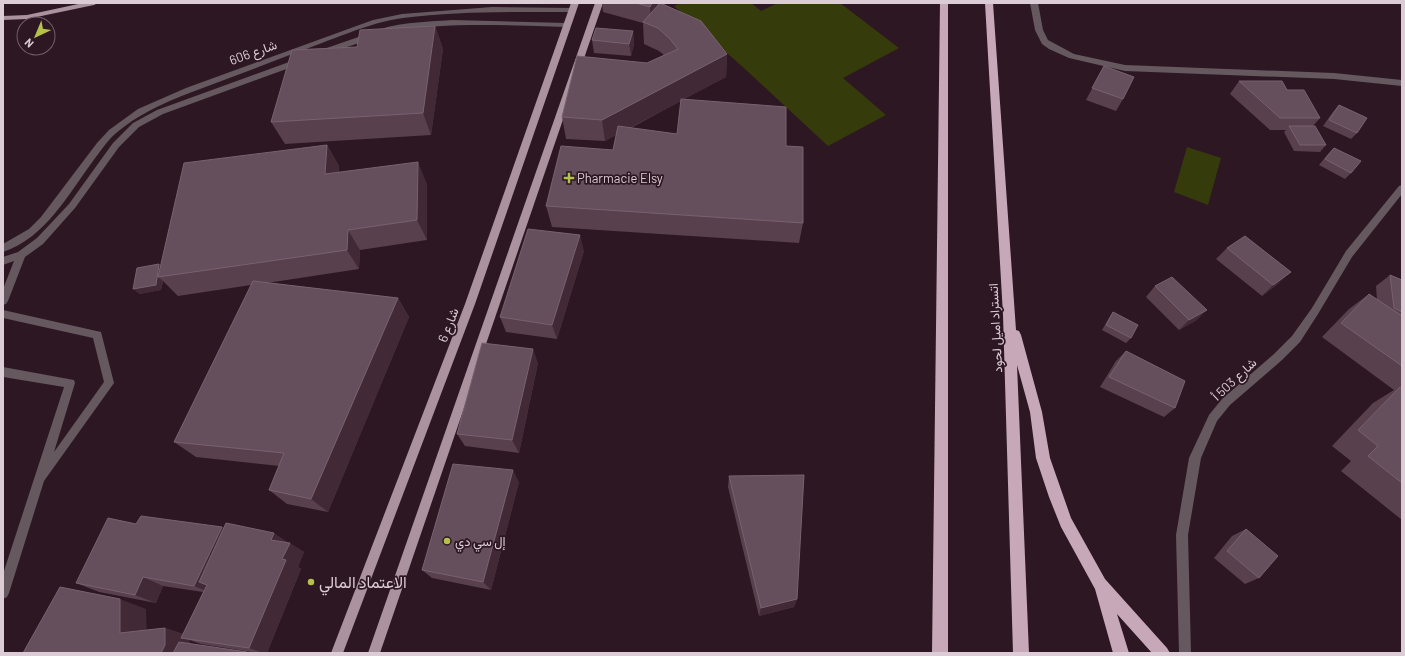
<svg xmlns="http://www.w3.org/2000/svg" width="1405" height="656" font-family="Barlow,Vazirmatn,sans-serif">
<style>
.green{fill:#363b0b}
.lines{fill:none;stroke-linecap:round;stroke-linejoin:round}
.minor{fill:#65585f;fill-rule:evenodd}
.major{fill:#ab929f;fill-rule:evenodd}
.highway{fill:#c7a8b8;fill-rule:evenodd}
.wall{fill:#58404d;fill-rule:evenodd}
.shaded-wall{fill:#412936}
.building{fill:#664f5c;stroke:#79626f}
.poi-dot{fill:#b4c24a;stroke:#2d1723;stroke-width:1.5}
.labels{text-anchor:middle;stroke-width:3.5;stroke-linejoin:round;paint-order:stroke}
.street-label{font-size:13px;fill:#dcccd5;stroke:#2d1723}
.poi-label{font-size:13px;fill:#dcccd5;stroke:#2d1723;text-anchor:start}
.near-poi-label{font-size:16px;fill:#dcccd5;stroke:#2d1723;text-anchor:start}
</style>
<rect width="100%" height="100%" fill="#2d1723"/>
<g class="green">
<path d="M681,3H751L761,11L778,3H840L899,48L843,78L886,115L828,146L745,69L674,6Z"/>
<path d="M1187,147L1221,158L1208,205L1174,192Z"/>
</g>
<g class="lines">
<g class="minor">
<path d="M1030,3H1038L1043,30L1048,40L1074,54L1125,65L1334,73L1402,80V86L1334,79L1125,71L1069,58L1049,49L1042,44L1035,30Z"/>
<path d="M492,7L572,8L576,10L572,12C516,12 459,11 403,18C370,22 327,42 295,53C269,63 243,73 216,83C181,96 144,109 115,134C107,141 100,152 93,161C68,195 45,238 3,252V244L29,229L41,217L97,143L109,130L138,109L186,88L373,20L402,14Z"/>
<path d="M452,20L566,23L570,25L566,27C505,25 445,22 385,32L381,30C389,23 439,21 452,20Z"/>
<path d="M367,34H373L374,36L373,38L327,54L324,55L320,52L321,50Z"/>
<path d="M300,58L304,61L303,63L163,114L139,127L119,147L75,208L43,244L25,257L8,301L6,304L3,305V289L14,261L3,265V257L18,252L37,238L69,204L113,143L133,123L157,110Z"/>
<path d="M1402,185V194L1352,257L1318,314L1300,342L1282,360L1230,405L1217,421L1201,458L1188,535L1191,653H1179L1176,535L1189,458L1209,415L1222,399L1274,354L1292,336L1312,308L1346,251L1399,186Z"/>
<path d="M3,310L101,332L114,383L44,481L9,593L7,597L3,599V574L64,387L3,377V367L74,380L75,383L54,452L104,382L93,338L3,318Z"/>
</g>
<g class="major">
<path d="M83,3H98L94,5L27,19L3,20V16L27,15Z"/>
<path d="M571,3H579L475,304L343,653H331L465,304Z"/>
<path d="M595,3H603L380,653H368Z"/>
</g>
<g class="highway">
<path d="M940,3H948V653H932Z"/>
<path d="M985,3H993L1016,330L1019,331L1021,335L1042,412L1050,458L1071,518L1105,579L1167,648L1170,653H1152L1117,614L1129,653H1113L1095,589L1061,527L1049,497L1036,458L1030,412L1017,365L1029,653H1013L1003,315Z"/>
</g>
</g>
<g class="wall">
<path d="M602,3H666L665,5L727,54L726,77L684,99L786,146L803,223L799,243L552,227L546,206L613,150L616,135L605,141L566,139L562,117L647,63L664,55L659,51L644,44L643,23L603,12ZM681,101L677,134L631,128L664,110Z"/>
<path d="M435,26L443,49L431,135L285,144L271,122L357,47Z"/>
<path d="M633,31L634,44L631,56L594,53L592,40Z"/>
<path d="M1104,66L1123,99L1116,111L1086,100Z"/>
<path d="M1239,81L1287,90L1320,118L1313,126L1326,145L1320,152L1294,151L1284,132L1286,130H1270L1230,94Z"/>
<path d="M1339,105L1357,133L1351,139L1323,126L1333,112Z"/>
<path d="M327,145L339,166V173L427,184V240L360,250L359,269L267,283L398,298L409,317L328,512L287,504L269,490L279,466L196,457L174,442L251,285L178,296L163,281L161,290L139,294L159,264L161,266Z"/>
<path d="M1334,148L1351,173L1345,179L1319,165L1328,154Z"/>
<path d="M1227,248L1279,283L1262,296L1216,259Z"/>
<path d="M584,251L557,339L506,332L500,317Z"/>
<path d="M1390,275L1402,280V520L1341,471L1351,461L1332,446L1373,403L1394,390L1322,337L1349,309L1369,294L1377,300L1376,286Z"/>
<path d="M1155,286L1197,320L1179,330L1146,297Z"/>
<path d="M1113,312L1131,338L1126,343L1102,330L1109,318Z"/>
<path d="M1126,351L1175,408L1164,417L1100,387L1116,361Z"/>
<path d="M538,363L519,453L465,446L457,434Z"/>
<path d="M729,476L797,599L794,607L759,616L728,487Z"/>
<path d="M519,482L491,590L432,578L422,570Z"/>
<path d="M136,524L222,527L224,528L289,543L304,552L298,567L301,569L267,653H258L201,644L189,640L190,644L23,653L146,609V630L165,628L183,634L203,592L163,586L156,603L99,592L76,583Z"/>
<path d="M1246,529L1259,578L1245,584L1214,558L1232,536Z"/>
</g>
<g class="shaded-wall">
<path d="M652,3H666L651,25L650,7Z"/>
<path d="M435,26L443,49L431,135L423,113Z"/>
<path d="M633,31L634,44L631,56L629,44Z"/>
<path d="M727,54L726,77L605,141L602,120Z"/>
<path d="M327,145L339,166L337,196L325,174Z"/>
<path d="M418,162L427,184V240L417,220Z"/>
<path d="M348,230L360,250L359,269L347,250Z"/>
<path d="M580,235L584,251L557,339L552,325Z"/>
<path d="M159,264L165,270L158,277L163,281L161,290L139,294L133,289Z"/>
<path d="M1291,272L1279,283L1262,296L1273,285Z"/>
<path d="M398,298L409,317L328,512L311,499Z"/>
<path d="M1207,310L1197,320L1179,330L1189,320Z"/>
<path d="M533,349L538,363L519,453L512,440Z"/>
<path d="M513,470L519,482L491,590L483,582Z"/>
<path d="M222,527L238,537L199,582L215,589L213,594L194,586Z"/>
<path d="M274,533L289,543L271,540Z"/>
<path d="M290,543L304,552L298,567L301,569L267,653H263L249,648L282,559Z"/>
<path d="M143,577L163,586L156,603L135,595Z"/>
<path d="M120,599L146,609L147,641L120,633Z"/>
<path d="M797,599L794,607L759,616L761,608Z"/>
<path d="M165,628L189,636L181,638L189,640L190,653H161Z"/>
</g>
<g class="building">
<path d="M636,3H652L650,7Z"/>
<path d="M660,3L701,21L727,54L602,120L562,117L577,56L647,63L678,49L670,39L658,28L643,22Z"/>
<path d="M435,26L423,113L271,122L292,50L357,47L360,30Z"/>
<path d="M596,28L633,31L629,44L592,40Z"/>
<path d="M1104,66L1134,77L1123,99L1092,88Z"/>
<path d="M1239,81H1282L1287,90H1304L1320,118H1280Z"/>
<path d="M681,99L786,107V146L803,147V223L546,206L561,146L613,150L618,126L677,134Z"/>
<path d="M1339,105L1367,118L1357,133L1329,120Z"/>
<path d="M1289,126H1315L1326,145H1300Z"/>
<path d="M327,145L325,174L418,162L417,220L348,230L347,250L158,277L184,163Z"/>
<path d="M1334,148L1361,161L1351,173L1325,159Z"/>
<path d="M528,229L580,235L552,325L500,317Z"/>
<path d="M1245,236L1291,272L1273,285L1227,248Z"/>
<path d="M159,264L156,285L133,289L137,268Z"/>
<path d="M1390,275L1402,280V312L1394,308Z"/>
<path d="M1172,277L1207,310L1189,320L1155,286Z"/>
<path d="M253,281L398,298L311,499L269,490L284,453L174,442Z"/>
<path d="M1369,294L1402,316V366L1341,323Z"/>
<path d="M1113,312L1138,325L1131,338L1106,325Z"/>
<path d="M482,343L533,349L512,440L457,434Z"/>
<path d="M1126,351L1185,381L1175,408L1109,377Z"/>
<path d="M1400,387L1402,388V483L1368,456L1378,446L1358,430Z"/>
<path d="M453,464L513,470L483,582L422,570Z"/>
<path d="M804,475L797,599L761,608L729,476Z"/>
<path d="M141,516L222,527L194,586L143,577L135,595L76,583L108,518L136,524Z"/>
<path d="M226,523L274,533L271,540L290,543L282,559L286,560L249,648L181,638L207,585L199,582Z"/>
<path d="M1246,529L1278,556L1259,578L1227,551Z"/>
<path d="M60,587L120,599V633L165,628V645L161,653H23Z"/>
<path d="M179,642L247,652L246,653H173Z"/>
</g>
<g class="poi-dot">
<path d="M567 172h4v4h4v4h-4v4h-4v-4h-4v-4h4z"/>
<circle cx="447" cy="541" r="4"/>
<circle cx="311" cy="582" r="4"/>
</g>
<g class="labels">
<g class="street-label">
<text transform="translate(253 52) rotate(-20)" y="5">شارع 606</text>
<text transform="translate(448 325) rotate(-69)" y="5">شارع 6</text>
<text transform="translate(995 328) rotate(-93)" y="5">اتستراد اميل لحود</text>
<text transform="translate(1234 379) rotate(-43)" y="5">شارع 503 أ</text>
</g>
<g class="poi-label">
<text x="577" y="183">Pharmacie Elsy</text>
<text x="455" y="546">إل سي دي</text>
</g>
<g class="near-poi-label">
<text x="319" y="588">الاعتماد المالي</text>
</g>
</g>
<rect width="1405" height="656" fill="none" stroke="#dcccd5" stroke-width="8"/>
<g transform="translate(36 36) rotate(224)"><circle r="19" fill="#2d1723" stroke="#735f6a"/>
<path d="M0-3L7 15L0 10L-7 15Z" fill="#b4c24a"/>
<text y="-6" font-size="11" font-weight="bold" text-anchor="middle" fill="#dcccd5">N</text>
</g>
</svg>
